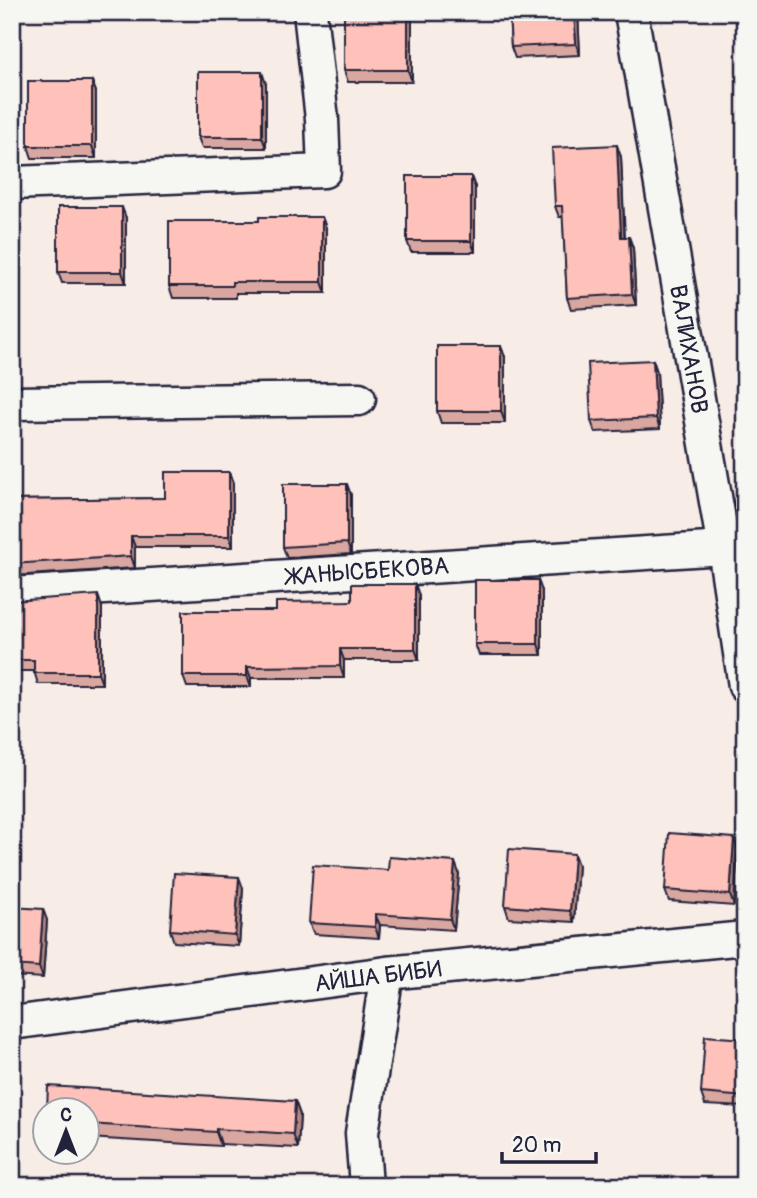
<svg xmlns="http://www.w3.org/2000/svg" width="757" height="1198" font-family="Pangolin,sans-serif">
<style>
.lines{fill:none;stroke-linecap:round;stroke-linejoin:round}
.minor-casing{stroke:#22223b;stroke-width:37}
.minor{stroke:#f6f6f2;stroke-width:32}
.wall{fill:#daa7a0;stroke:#22223b;stroke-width:2}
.shaded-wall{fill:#b28882;stroke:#22223b;stroke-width:2}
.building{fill:#fec2ba;stroke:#22223b;stroke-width:2}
.labels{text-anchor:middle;stroke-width:5;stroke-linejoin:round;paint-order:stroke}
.street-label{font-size:24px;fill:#22223b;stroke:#f6f6f2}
</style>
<rect width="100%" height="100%" fill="#f8ece7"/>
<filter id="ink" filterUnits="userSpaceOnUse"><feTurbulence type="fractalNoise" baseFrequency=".0143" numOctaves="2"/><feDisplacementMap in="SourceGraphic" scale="14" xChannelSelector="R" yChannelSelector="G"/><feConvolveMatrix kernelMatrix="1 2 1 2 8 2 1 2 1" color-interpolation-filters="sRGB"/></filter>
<g filter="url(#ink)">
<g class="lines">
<g class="minor-casing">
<g id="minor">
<path d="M631,12L724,548L745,686"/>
<path d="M12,183L324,171L322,119L310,12"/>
<path d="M12,403L359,399"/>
<path d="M12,594L724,548"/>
<path d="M12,1023L387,973L745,938"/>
<path d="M366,1186L362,1133L387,973"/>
</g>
</g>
<use href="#minor" class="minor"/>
</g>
<g class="wall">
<path d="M344,12H410L412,16V82H348L344,70Z"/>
<path d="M509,12H578L580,55L515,58L511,47Z"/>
<path d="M92,81L96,92V158H32L28,146Z"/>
<path d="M266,84V148H202L198,137Z"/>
<path d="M621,157L625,237H629L633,248L636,305L571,309L567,298L563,217H559L555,206Z"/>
<path d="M475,187V252H411L407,241Z"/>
<path d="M322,217L326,228V293H236V298H173L169,286L259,221Z"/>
<path d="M126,218V283H62L58,272Z"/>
<path d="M505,357V423H441L437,411Z"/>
<path d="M653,360L657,372L660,429L595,432L591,421Z"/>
<path d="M233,483V547H135V568L12,576V500L165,498Z"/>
<path d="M351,495V554L287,558L283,547Z"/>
<path d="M542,591V655H479L475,644Z"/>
<path d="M419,595V660H344V678H251V687H187L183,676L276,611L352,601Z"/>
<path d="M12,601L102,607V684H38L34,671H12Z"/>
<path d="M738,849L734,906L669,901L665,890Z"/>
<path d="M578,865L574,922L509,918L505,906Z"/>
<path d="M388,870L459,873L454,930L380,925L379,938L314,934L309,923Z"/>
<path d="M243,888L239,946L174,942L170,930Z"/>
<path d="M12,907L47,920L43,978L12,976Z"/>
<path d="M745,1039V1107L705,1105L701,1093Z"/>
<path d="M295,1101L300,1115L298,1148L221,1144V1146L88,1138V1110Z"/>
</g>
<g class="shaded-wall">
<path d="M408,12H410L412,16V82L408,70Z"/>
<path d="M574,12H578L580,55L576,44Z"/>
<path d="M262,72L266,84V148L262,137Z"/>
<path d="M92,81L96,92V158L92,146Z"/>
<path d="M617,145L621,157L625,249L621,237Z"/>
<path d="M471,176L475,187V252L471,241Z"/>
<path d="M122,207L126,218V283L122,272Z"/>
<path d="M322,217L326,228V293L322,282Z"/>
<path d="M629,237L633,248L636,305L632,294Z"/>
<path d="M12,294L15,301V366L12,359Z"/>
<path d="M501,346L505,357V423L501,411Z"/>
<path d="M653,360L657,372L660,429L656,418Z"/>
<path d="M229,472L233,483V547L229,536Z"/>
<path d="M347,484L351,495V554L347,543Z"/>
<path d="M131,536L135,547V568L131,556Z"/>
<path d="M538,580L542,591V655L538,644Z"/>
<path d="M415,584L419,595V660L415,649Z"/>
<path d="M98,595L102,607V684L98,673Z"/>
<path d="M340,649L344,660V678L340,666Z"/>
<path d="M247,667L251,678V687L247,676Z"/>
<path d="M734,838L738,849L734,906L730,895Z"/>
<path d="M574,854L578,865L574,922L570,911Z"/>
<path d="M455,862L459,873L454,930L450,919Z"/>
<path d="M239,877L243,888L239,946L235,935Z"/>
<path d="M43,909L47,920L43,978L39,967Z"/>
<path d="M375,914L380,925L379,938L375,927Z"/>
<path d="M295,1101L300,1115L298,1148L293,1134Z"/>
<path d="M216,1129L221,1144V1146L216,1132Z"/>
</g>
<g class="building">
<rect x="344" y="12" width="64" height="58"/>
<path d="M509,12H574L576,44L511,47Z"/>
<rect x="198" y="72" width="64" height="65"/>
<rect x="28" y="81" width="64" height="65"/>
<path d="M617,145L621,237H629L632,294L567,298L562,206H555L552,148Z"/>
<rect x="407" y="176" width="64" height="65"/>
<rect x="58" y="207" width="64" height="65"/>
<path d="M259,217H322V282H232V286H169V221H259Z"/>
<rect x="437" y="346" width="64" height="65"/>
<path d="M653,360L656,418L591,421L588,363Z"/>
<path d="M165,472H229V536H131V556L12,564V500L165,498Z"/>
<path d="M283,484H347V543L283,547Z"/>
<rect x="475" y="580" width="63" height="64"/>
<path d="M352,584H415V649H340V666L247,667V676H183V611H276V602L352,601Z"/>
<path d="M98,595V673H34V660H12V601Z"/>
<path d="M669,833L734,838L730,895L665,890Z"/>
<path d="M509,849L574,854L570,911L505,906Z"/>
<path d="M389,857L455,862L450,919L375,914V927L309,923L313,865L388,870Z"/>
<path d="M174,873L239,877L235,935L170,930Z"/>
<path d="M12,907L43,909L39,967L12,965Z"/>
<path d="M705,1036L745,1039V1097L701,1093Z"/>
<path d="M48,1086L295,1101L293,1134L216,1129V1132L88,1124V1110H47Z"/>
</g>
</g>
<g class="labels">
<g class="street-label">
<text transform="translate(689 349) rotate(80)" y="8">ВАЛИХАНОВ</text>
<text transform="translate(368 571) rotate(-4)" y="8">ЖАНЫСБЕКОВА</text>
<text transform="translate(378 976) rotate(-7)" y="8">АЙША БИБИ</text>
</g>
</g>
<rect width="757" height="1198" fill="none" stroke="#f6f6f2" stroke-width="42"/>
<rect x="21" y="21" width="715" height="1156" fill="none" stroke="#22223b" stroke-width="2.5" filter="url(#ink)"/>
<g transform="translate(66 1131)"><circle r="33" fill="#f6f6f2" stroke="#a1a1a9" stroke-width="2"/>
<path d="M0-5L12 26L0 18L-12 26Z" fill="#22223b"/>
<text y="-10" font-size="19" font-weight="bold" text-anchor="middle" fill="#22223b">С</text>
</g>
<path d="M502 1152v10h94v-10" fill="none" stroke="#22223b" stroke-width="3.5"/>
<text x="512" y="1152" font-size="21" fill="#22223b" stroke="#f6f6f2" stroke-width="5" paint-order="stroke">20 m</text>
</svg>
